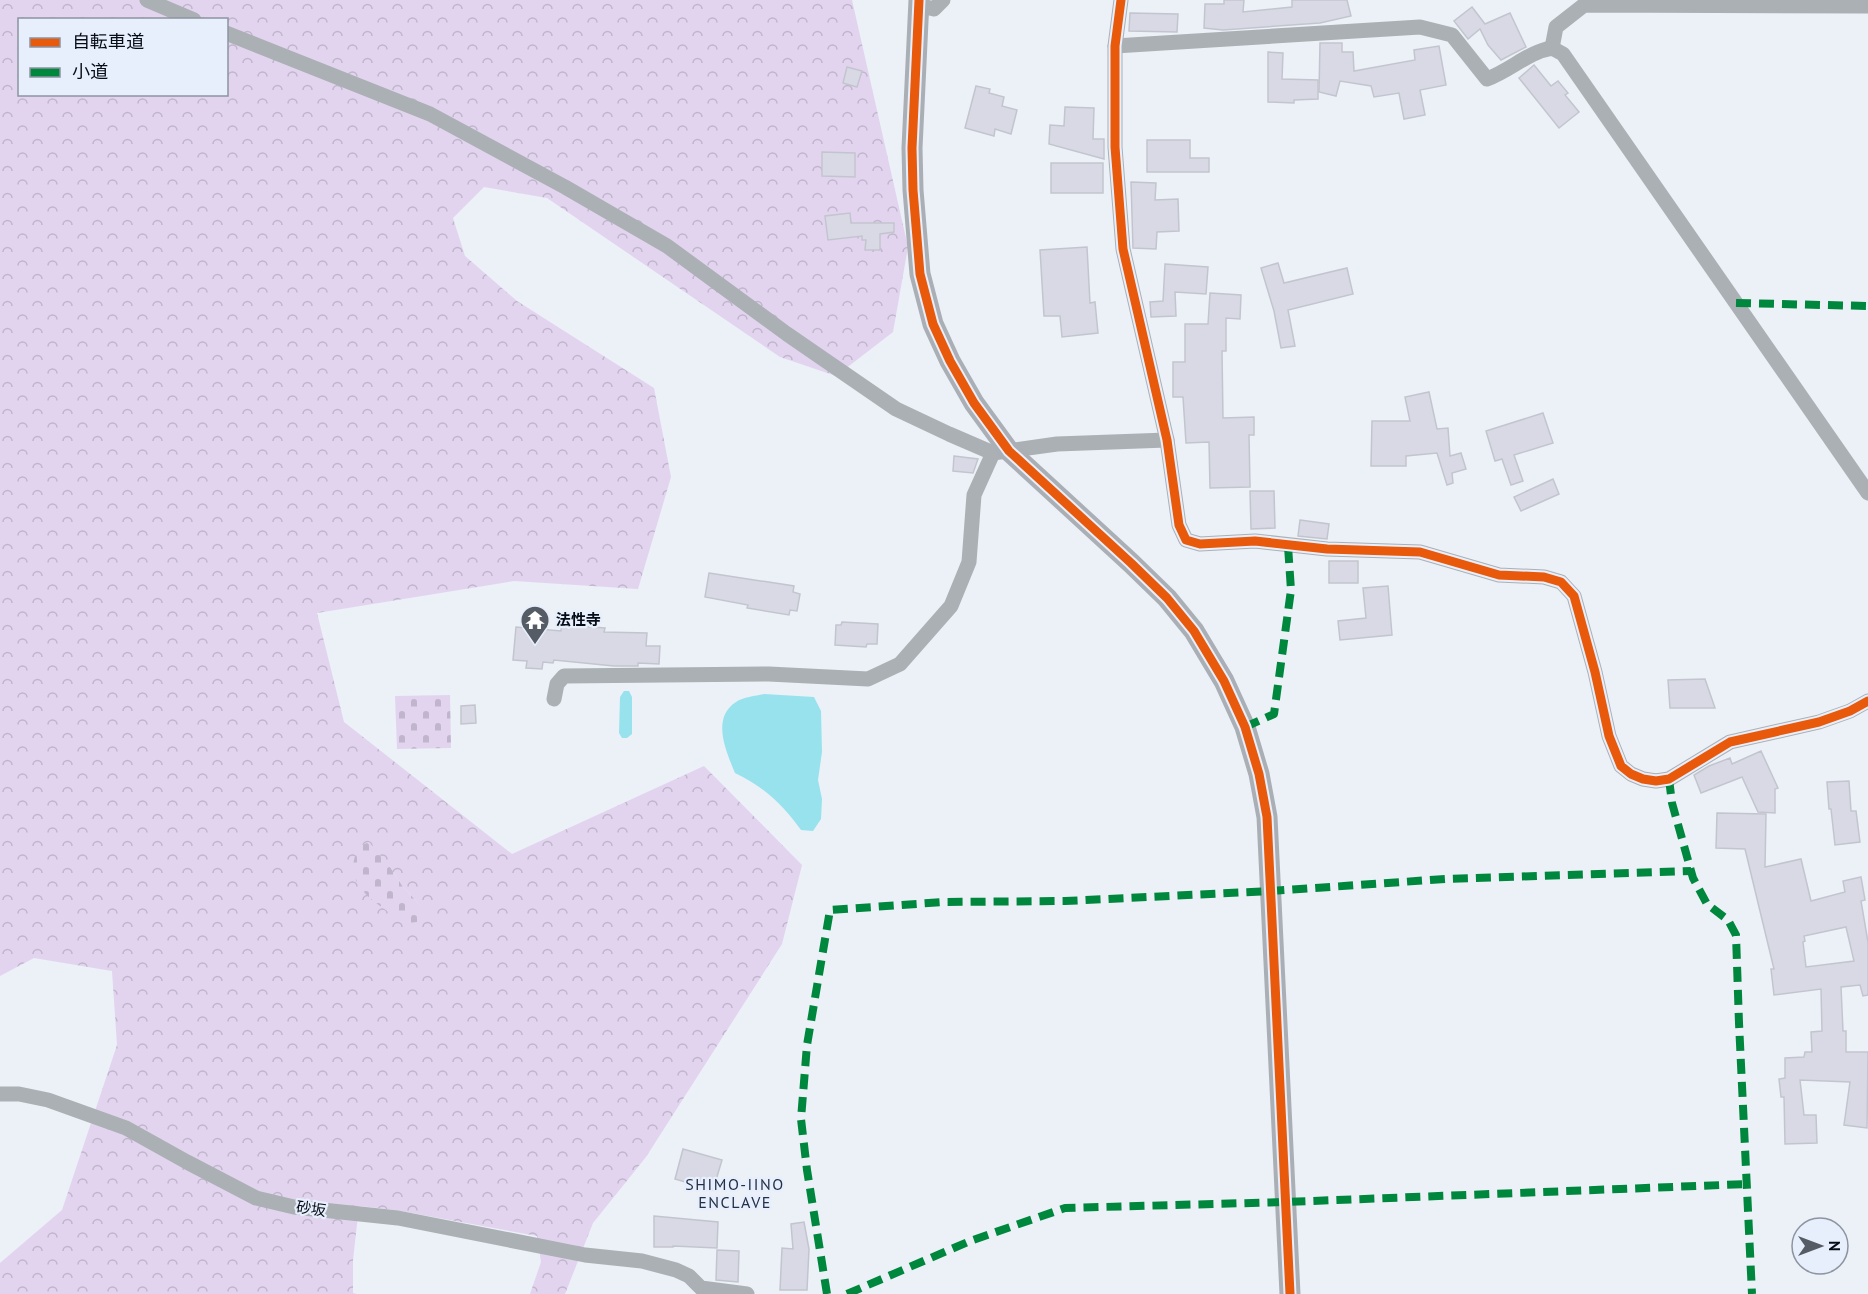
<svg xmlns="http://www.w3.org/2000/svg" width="1868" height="1294" font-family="'PT Sans','Noto Sans JP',sans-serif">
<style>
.forest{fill:url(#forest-crowns);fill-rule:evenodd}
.cemetery{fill:url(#cemetery-stones)}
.water{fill:#97e2ed}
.building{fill:#d8d9e5;stroke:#c3c5ce;stroke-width:1.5;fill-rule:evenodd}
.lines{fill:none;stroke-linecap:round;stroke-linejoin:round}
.street{stroke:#abb0b4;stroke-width:15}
.secondary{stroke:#aaafb5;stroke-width:21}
.quiet{stroke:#00873e;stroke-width:8;stroke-dasharray:15 8;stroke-linecap:butt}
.cycleway-casing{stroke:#e7effc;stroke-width:13}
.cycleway{stroke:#e8590c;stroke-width:9}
.labels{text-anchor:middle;stroke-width:4.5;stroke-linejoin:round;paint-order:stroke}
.poi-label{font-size:15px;font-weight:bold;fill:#060c16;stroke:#e7effc;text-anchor:start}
.street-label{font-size:15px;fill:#060c16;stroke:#e7effc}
.neighbourhood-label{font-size:16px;letter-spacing:1.5px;fill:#223148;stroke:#e7effc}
</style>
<defs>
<pattern id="forest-crowns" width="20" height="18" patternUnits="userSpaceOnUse" patternTransform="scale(1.5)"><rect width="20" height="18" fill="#e2d4ef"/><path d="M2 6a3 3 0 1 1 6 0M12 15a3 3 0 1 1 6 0" fill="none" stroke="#c0b5cc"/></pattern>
<pattern id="cemetery-stones" width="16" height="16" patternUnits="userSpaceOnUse" patternTransform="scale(1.5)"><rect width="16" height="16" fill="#e2d4ef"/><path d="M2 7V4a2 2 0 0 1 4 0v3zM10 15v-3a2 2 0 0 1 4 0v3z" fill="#c0b5cc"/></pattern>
</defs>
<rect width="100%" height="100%" fill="#ecf0f7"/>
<path class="forest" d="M0,0H852L908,247L893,332L836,376L780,357L547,198L484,187L453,218L465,256L517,301L654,388L671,477L638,589L514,581L317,613L344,722L512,854L704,766L802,865L782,944L646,1157L593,1223L565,1294H530L541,1262L537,1236L395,1210L359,1206L353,1260V1293L357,1294H0V1263L62,1210L117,1045L112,971L34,958L0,976ZM20,20H226V94H20ZM358,847L390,867L403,887L421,906Z"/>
<g class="cemetery">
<path d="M450,695L451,748L397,749L395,696Z"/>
<path d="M369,842L390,867L403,887L421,906L422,921L407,924C389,911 361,898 354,875C351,866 355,856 358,847Z"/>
</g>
<g class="water">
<path d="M624,691H629L632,697V734L627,738H622L619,733L620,697Z"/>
<path d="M764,694L814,697L821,711L822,752L818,780L822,799L821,819L813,831L801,830C783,805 763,786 735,773C726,751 711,718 736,702C743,697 755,696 764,694Z"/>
</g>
<g class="building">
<path d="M1224,0H1244L1243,12L1292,7V0H1347L1351,16L1320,23L1223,30L1204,28L1205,4H1224Z"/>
<path d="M1472,7L1485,24L1510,13L1526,47L1501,60L1488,45L1480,29L1468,39L1454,21Z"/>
<path d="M1130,13L1178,14L1177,32L1129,31Z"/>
<path d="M1320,43H1342V52H1353L1354,71L1415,60L1414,50L1439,46L1446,85L1420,90L1425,115L1404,119L1399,93L1374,97L1371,86L1340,81L1336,96L1319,92Z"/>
<path d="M1268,52L1283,53L1282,79L1318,80V99L1294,100V103L1268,102Z"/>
<path d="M1534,65L1551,86L1558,81L1568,93L1565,95L1579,112L1559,128L1519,78Z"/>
<path d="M847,67L862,71L857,87L843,83Z"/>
<path d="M976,86L990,89L989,93L1004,97L1002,106L1017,110L1011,134L995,129L994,136L965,128Z"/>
<path d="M1065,107L1094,108L1093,139H1104V159L1049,144L1050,125L1064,126Z"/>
<path d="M1147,140H1190V158H1209V172H1147Z"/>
<path d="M822,152L855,153V177L822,176Z"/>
<rect x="1051" y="163" width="52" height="30"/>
<path d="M1131,182L1156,183L1155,200L1178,199L1179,231L1157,232L1156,249L1133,248Z"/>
<path d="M850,213L851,223H894V232L880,234V250H865L866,240H862V236L828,240L825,216Z"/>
<path d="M1087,247L1090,303L1095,302L1098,333L1062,337L1060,316H1044L1040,250Z"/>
<path d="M1278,263L1284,283L1347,268L1353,294L1288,310L1295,346L1281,348L1274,311L1261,268Z"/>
<path d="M1165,264L1208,267L1206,294L1175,292L1176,316L1151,317L1150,302L1163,301Z"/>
<path d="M1210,293L1241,295L1240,319L1226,318V351H1222L1223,418L1254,417V435H1249L1250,487L1210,488L1209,442L1186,443L1183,397H1173V362H1185V324H1208Z"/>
<path d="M1429,392L1437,429L1448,428L1450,456L1461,453L1466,469L1452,473L1453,483L1447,485L1437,453L1406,456V466H1371L1372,421H1410L1405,397Z"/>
<path d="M1543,413L1553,443L1514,455L1523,481L1511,485L1502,459L1495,461L1486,431Z"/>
<path d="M954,456L978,459L973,473L953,471Z"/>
<path d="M1553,479L1559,494L1521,511L1514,497Z"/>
<path d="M1250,491H1274L1275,528L1251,529Z"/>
<path d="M1300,520L1329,524L1327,539L1298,536Z"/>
<rect x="1329" y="561" width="29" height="22"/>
<path d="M709,573L794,586L793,592L800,594L797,611L790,610L789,615L747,608L748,605L705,597Z"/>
<path d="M1388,586L1392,635L1340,640L1338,621L1366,618L1363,588Z"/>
<path d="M562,616L577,617L576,626L605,628L604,632L647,633L646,646H660L659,664L638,663V666H614L554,660L553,663L543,662L542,669L526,668L527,661L513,660L516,627L561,631Z"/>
<path d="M842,622L878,624L877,644H867L866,647L835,645L836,625H841Z"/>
<path d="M1705,679L1715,708H1670L1668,680Z"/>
<path d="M475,705L476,723L461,724V706Z"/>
<path d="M1761,751L1778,788L1775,789V813L1758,812L1742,777L1701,793L1694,775L1709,766L1730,758L1732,764Z"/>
<path d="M1849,781L1851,811H1856L1860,842L1835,845L1831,809H1829L1827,782Z"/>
<path d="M1717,813L1766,814L1765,867L1801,859L1811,901L1845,892L1843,881L1861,877L1865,900L1861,901L1868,942V995L1863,996L1860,985L1841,987L1843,1031H1846V1052H1868L1867,1128L1844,1125L1850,1082L1800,1080L1804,1115H1816L1817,1143L1785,1144L1784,1097H1781L1779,1079L1785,1078V1058L1804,1057L1805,1052H1812L1811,1032L1822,1031L1821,989L1774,995L1771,969H1774L1745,849L1716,848ZM1846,927L1854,961L1806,967L1803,942L1805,941L1804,936Z"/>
<path d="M683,1149L722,1160L713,1190L675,1179Z"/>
<path d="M654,1216L718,1222L717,1248L673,1246V1247H654Z"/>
<path d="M804,1222L809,1249L807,1290H780L782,1248L793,1249L791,1224Z"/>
<path d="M717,1250L739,1251L738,1282L716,1280Z"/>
</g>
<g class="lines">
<g class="street">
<path d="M147,0L194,20"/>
<path d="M1121,0L1115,46V147L1123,249L1167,440L1179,525L1186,540L1200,544L1255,541L1327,549L1420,552L1499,575L1544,577L1561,582L1574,596L1595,672L1609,736L1621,766L1631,774L1643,779L1656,781L1669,779L1730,742L1819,722L1850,711L1868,701"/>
<path d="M918,5L934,9L943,0"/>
<path d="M226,33L430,114L565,187L667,246L787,334L896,409L949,434L993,453L1057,444L1167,440"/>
<path d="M1115,46L1420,27L1452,35L1487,79C1511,70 1528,52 1552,48L1563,54L1868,493"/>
<path d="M1552,48L1556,27L1584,5L1868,6"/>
<path d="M554,699L557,684L564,676L769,674L868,679L900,664L951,606L969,562L974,495L993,453"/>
<path d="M0,1094H19L48,1100L126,1128L187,1162L256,1198L294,1207L398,1218L585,1255L642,1261L676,1270L689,1276L701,1288L747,1294"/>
</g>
<path class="secondary" d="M919,0L912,148L913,190L920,274L933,324L950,361L974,403L1009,451L1131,563L1167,598L1194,631L1224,681L1245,727L1259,774L1267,817L1290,1294"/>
<g class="quiet">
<path d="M1736,303L1868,306"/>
<path d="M1245,727L1274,714L1291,590L1288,546"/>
<path d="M1669,779L1672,803L1693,878L1707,904L1728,920L1736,935L1739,1023L1752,1294"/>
<path d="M827,1294L807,1170L801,1119L807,1045L830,910L944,902L1065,901L1271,891L1445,879L1691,871"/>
<path d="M847,1294L970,1241L1065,1208L1286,1202L1748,1184"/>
</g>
<g class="cycleway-casing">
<g id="cycleway">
<path d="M919,0L912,148L913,190L920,274L933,324L950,361L974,403L1009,451L1131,563L1167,598L1194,631L1224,681L1245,727L1259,774L1267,817L1290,1294"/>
<path d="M1121,0L1115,46V147L1123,249L1167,440L1179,525L1186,540L1200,544L1255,541L1327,549L1420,552L1499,575L1544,577L1561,582L1574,596L1595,672L1609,736L1621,766L1631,774L1643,779L1656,781L1669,779L1730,742L1819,722L1850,711L1868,701"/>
</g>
</g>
<use href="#cycleway" class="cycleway"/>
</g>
<defs>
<g id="temple-pin" transform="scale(1.5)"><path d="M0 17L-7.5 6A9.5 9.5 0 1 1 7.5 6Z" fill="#565c65" stroke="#e7effc"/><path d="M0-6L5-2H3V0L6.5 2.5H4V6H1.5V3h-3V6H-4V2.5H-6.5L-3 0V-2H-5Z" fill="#fff"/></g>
</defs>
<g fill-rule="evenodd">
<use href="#temple-pin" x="535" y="620"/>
</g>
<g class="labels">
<g class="poi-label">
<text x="556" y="625">法性寺</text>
</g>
<g class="street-label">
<text transform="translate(311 1209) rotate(8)" y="5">砂坂</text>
</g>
<g class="neighbourhood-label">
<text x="735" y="1190">SHIMO-IINO<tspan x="735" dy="18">ENCLAVE</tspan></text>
</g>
</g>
<rect x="18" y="18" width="210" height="78" fill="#e7effc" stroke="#8d94a0" stroke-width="1.5"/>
<rect x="30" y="38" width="30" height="9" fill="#e8590c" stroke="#8d94a0" stroke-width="1.5"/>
<text x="72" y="48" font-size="18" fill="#060c16">自転車道</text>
<rect x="30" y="68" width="30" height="9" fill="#00873e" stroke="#8d94a0" stroke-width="1.5"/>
<text x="72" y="78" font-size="18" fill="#060c16">小道</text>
<g transform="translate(1820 1246) rotate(90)"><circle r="28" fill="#e7effc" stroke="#8d94a0" stroke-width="1.5"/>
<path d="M0-4.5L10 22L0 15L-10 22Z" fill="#565c65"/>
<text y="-9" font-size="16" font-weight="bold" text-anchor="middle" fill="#060c16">N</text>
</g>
</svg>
